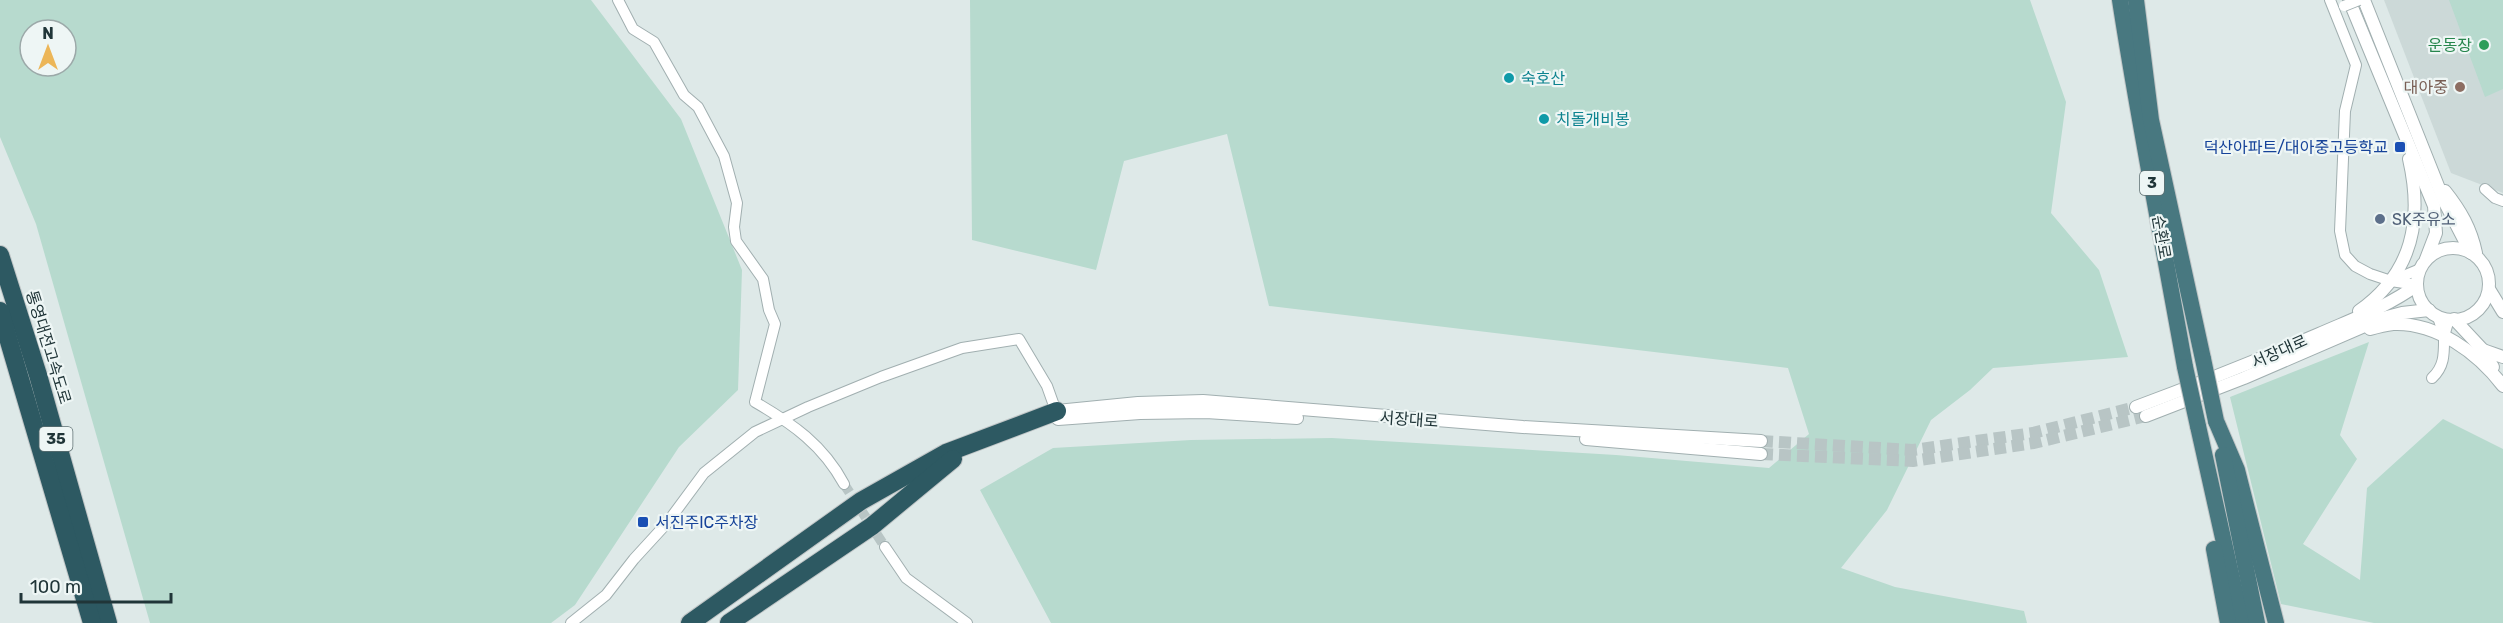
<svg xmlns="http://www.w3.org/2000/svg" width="2503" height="623" font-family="Rubik,'Noto Sans KR',sans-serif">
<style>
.built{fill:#ccd9d8}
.green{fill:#b7dace;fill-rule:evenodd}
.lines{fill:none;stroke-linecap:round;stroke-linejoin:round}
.minor-tunnel{stroke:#b8c5c5;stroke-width:10;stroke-dasharray:10 5;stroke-linecap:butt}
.tertiary-tunnel{stroke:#b8c5c5;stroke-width:12;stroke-dasharray:12 6;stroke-linecap:butt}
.minor-casing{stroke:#a1afb0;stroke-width:12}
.tertiary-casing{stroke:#a1afb0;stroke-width:14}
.trunk-casing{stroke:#c1c6c7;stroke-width:18}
.motorway-casing{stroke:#c1c6c7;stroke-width:20}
.minor{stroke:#fff;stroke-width:10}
.tertiary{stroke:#fff;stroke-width:12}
.trunk{stroke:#487880;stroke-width:16}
.motorway{stroke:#2d5962;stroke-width:18}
.minor-bridge-casing{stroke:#a1afb0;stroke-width:12;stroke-linecap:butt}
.trunk-bridge-casing{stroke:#c1c6c7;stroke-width:18;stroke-linecap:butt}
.minor-bridge{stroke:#fff;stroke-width:10}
.trunk-bridge{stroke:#487880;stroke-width:16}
.leisure-dot{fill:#2e9e5b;stroke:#eef6f5;stroke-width:2}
.culture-dot{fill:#0f9aa8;stroke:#eef6f5;stroke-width:2}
.education-dot{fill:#8d6e63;stroke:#eef6f5;stroke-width:2}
.transit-dot{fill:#1a4fb4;stroke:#eef6f5;stroke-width:2}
.service-dot{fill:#5c6f8a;stroke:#eef6f5;stroke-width:2}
.labels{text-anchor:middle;stroke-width:4.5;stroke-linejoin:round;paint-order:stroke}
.shield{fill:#eef6f5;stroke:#5e6f71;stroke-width:1.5}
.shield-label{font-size:15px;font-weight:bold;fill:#203538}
.leisure-label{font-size:16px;fill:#27864d;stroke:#eef6f5;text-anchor:end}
.culture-label{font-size:16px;fill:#0d838f;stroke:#eef6f5;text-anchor:start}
.education-label{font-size:16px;fill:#785e54;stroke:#eef6f5;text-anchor:end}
.transit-label{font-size:16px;fill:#164399;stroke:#eef6f5;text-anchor:end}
.service-label{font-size:16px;fill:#4e5e75;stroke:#eef6f5;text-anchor:start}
.street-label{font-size:16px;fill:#203538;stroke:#eef6f5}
</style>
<rect width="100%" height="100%" fill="#dee9e8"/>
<path class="built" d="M2384,0H2503V193L2451,173Z"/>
<g class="green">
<path d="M0,0H591L681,119L742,270L738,390L679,447L575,605L551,623H150L36,224L0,137ZM30,30H66V66H30Z"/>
<path d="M970,0H2030L2066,102L2051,213L2099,270L2128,357L1993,368L1970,390L1931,420L1887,510L1841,568L1895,587L2024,611L2027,623H1051L980,490L1053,448L1191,440L1332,438L1616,455L1769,468L1809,434L1788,368L1269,306L1227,134L1124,161L1096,270L972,240Z"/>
<path d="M2449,0H2503V89L2485,97Z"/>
<path d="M2369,342L2340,435L2357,459L2303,544L2360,580L2367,488L2443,419L2503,449V623H2374L2281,604L2230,397Z"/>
</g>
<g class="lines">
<path class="minor-tunnel" d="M844,484L885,547"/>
<g class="tertiary-tunnel">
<path d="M1761,441L1913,450L2033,433L2136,407"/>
<path d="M1761,454L1913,461L2034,443L2146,416"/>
</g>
<g class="minor-casing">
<g id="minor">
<path d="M618,0L633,29L654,42L684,95L698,107L724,156L737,203L734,227L736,241L763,279L769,310L775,324L755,402C793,424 823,445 844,484"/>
<path d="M2330,0L2356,65L2345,111L2340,231L2345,255L2355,266L2370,274L2391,281"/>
<path d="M2485,189L2495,198L2503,201"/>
<path d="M2417,285L2391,281L2420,269"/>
<path d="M2438,317L2444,336L2449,319"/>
<path d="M2432,378C2445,366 2444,353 2444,336"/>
<path d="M885,547L906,578L967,623"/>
<path d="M571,623L606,595L634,559L667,523L704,473L755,432L808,407L881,377L962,348L1019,339L1047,386L1057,414"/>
</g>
</g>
<g class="tertiary-casing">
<g id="tertiary">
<path d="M2349,0L2434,206L2436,233L2426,259"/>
<path d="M2364,0L2444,201L2471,253"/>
<path d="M2445,191C2461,211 2471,229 2476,253"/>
<circle cx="2453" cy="284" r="36"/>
<path d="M2489,289L2503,312"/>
<path d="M2359,311C2413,273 2423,220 2409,159"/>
<path d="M2454,319L2483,350L2493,367"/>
<path d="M2370,329C2377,327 2385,325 2393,324C2436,322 2478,353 2503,386"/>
<path d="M2483,350L2503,357"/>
<path d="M2136,407C2198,384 2258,360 2319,334C2353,319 2387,307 2417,285"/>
<path d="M1057,411L1138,403L1203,401L1523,427L1761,441"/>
<path d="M2146,416L2244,378L2383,318L2402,313L2429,310"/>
<path d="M1058,419L1140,413L1206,412L1297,418"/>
<path d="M1586,439L1761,454"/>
</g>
</g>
<g class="trunk-casing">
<g id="trunk">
<path d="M2120,0C2139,123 2163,244 2185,367"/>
<path d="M2136,0L2151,120L2203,359"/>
<path d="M2216,421L2237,470L2276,623"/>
<path d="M2198,426L2242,623"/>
<path d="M2223,455L2257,623"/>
<path d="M2214,549L2228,623"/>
</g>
</g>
<g class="motorway-casing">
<g id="motorway">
<path d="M0,255L38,375L108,623"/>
<path d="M0,311L92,623"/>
<path d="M690,623L861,501L946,453L1057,411"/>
<path d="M729,623L872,526L953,459"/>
</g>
</g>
<use href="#minor" class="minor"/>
<use href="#tertiary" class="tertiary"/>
<use href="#trunk" class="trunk"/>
<use href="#motorway" class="motorway"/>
<g class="minor-bridge-casing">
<path id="minor-bridge" d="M2344,6L2359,0"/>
</g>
<g class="trunk-bridge-casing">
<g id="trunk-bridge">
<path d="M2203,359L2216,421"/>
<path d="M2185,367L2198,426"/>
</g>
</g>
<use href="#minor-bridge" class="minor-bridge"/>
<use href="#trunk-bridge" class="trunk-bridge"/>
</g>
<circle class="leisure-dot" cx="2484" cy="45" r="6"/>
<g class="culture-dot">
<circle cx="1509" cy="78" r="6"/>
<circle cx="1544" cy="119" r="6"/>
</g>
<circle class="education-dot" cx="2460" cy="87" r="6"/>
<g class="transit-dot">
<rect x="2394" y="141" width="12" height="12" rx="3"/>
<rect x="637" y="516" width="12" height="12" rx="3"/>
</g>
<circle class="service-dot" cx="2380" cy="219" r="6"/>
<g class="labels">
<g class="shield">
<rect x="2140" y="171" width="24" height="24" rx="4.5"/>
<rect x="39.5" y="427" width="33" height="24" rx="4.5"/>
</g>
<g class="shield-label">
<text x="2152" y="188">3</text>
<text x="56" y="444">35</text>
</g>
<g class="leisure-label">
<text x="2472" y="51">운동장</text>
</g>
<g class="culture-label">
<text x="1521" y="84">숙호산</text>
<text x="1556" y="125">치돌개비봉</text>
</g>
<g class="education-label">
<text x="2448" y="93">대아중</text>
</g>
<g class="transit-label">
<text x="2388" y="153">덕산아파트/대아중고등학교</text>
<text x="655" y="528" text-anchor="start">서진주IC주차장</text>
</g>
<g class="service-label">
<text x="2392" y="225">SK주유소</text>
</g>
<g class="street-label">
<text transform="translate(2162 237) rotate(80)" y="6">순환로</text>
<text transform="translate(49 347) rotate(73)" y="6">통영대전고속도로</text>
<text transform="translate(2279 351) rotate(-24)" y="6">서장대로</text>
<text transform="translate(1409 419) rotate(4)" y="6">서장대로</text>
</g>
</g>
<g transform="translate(48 48)"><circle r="28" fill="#eef6f5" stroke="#9ca9a9" stroke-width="1.5"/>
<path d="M0-4.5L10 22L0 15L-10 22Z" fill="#ecb658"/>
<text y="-9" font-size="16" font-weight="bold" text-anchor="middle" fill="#203538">N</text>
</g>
<path d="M21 593v9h150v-9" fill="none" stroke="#203538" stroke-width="3"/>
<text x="30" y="593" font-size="18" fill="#203538" stroke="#eef6f5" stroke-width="4.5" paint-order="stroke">100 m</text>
</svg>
